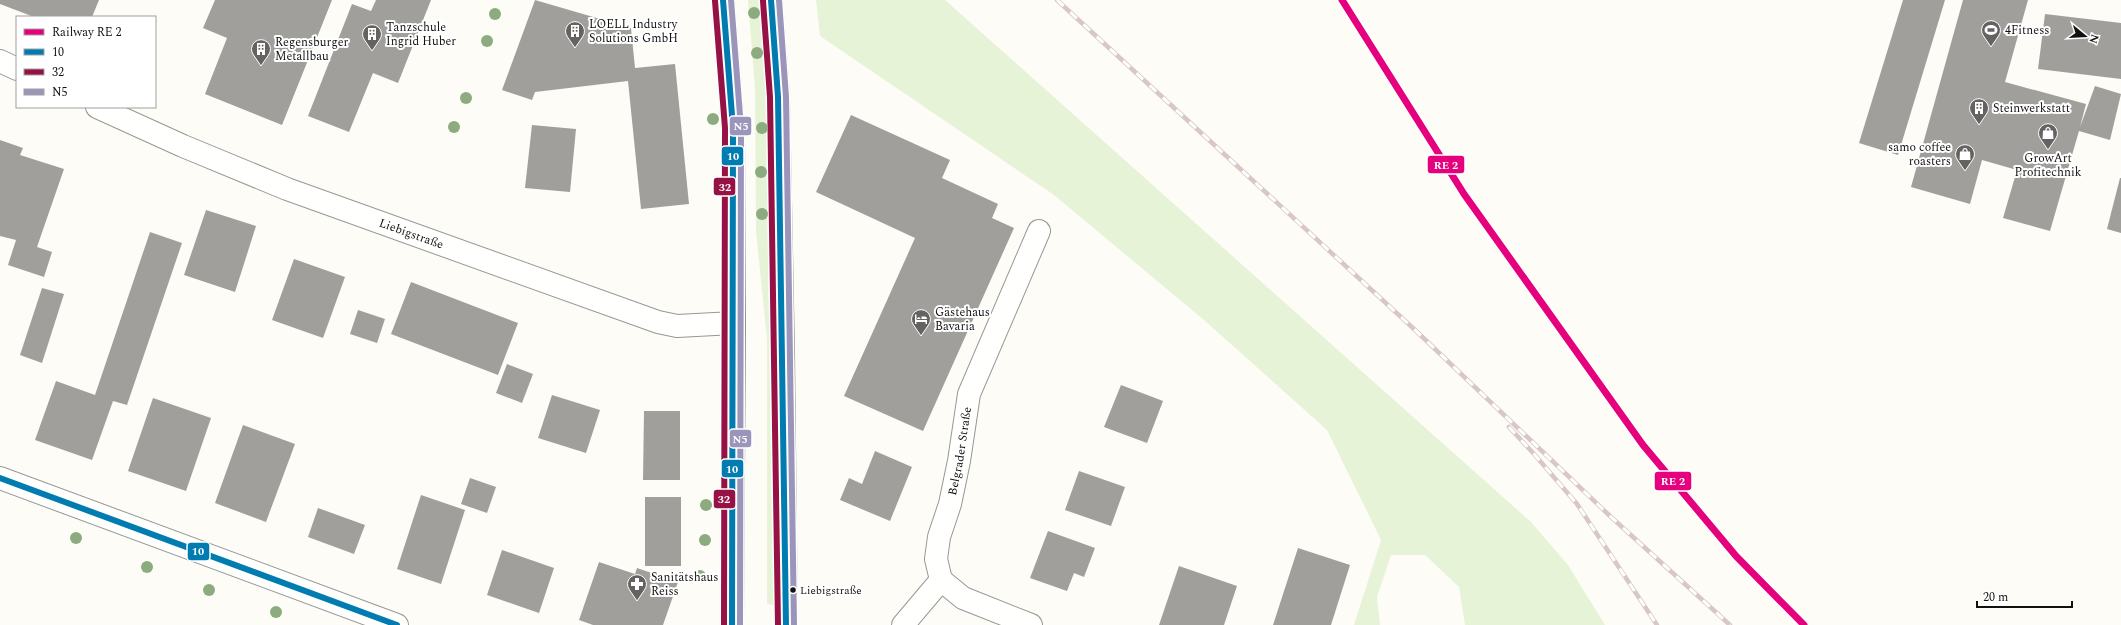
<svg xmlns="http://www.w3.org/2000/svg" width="2121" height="625" font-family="Spectral,serif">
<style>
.green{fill:#e7f3d7}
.building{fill:#a19f9c}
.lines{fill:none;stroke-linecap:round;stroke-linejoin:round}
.minor-casing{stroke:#979795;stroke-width:24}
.major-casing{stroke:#858482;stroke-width:24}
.minor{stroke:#fffffe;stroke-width:22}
.major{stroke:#ede9dc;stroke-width:22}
.rail-casing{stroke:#d9c6c7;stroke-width:4.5}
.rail{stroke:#fff;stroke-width:3;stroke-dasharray:9;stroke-linecap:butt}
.bus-1-casing{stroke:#fff;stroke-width:9}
.bus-2-casing{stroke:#fff;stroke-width:9}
.bus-3-casing{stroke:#fff;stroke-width:9}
.bus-1{stroke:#007cb1;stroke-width:6}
.bus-2{stroke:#961244;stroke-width:6}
.bus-3{stroke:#9b95bb;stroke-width:6}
.rail-1-casing{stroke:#fff;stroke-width:10}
.rail-1{stroke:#e5007d;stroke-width:7}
.tree{fill:#8cac80}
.bus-dot{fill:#111;stroke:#fff;stroke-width:1.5}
.labels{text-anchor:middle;stroke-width:4;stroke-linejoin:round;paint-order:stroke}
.bus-label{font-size:11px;fill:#111;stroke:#fff;text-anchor:start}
.poi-label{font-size:12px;fill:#111;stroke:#fff;text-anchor:start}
.street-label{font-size:12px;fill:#111;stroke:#fff}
.line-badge{stroke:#fff;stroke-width:1.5}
.badge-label{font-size:11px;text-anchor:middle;font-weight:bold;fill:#fff}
</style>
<rect width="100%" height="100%" fill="#fdfcf7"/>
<g class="green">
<path d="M748,0H760L768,120L773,341L775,605L767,604V339L756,231L755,88Z"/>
<path d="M816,0H945L1531,522L1568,565L1605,625H1465L1459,587L1425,555H1391L1377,597L1380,625H1354L1381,540L1327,430L1204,320L1054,195L820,36Z"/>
</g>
<g class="building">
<path d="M0,0H99L92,17H34L0,4Z"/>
<path d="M215,0H332L282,125L205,94L227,38L203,28Z"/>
<path d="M376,0H431L398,83L373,73L349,132L308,116L352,4L371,11Z"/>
<path d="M535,0L631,28L635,68L675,64L689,204L641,209L628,81L535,92L532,100L502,90Z"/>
<path d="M1903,0H1945L1898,155L1859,143Z"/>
<path d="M1963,0H2028L2005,82L2086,104L2080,127L2095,86L2121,94L2110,140L2079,131L2050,231L2003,218L2017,170L1982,160L1970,204L1911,187Z"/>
<path d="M2045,14L2121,23V79L2038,69Z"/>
<path d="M851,115L950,160L942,178L998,204L992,218L1014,228L923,431L844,396L915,238L816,192Z"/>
<path d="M532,125L576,129L570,192L525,188Z"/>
<path d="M0,140L23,148L20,155L64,169L37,247L52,252L44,277L8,265L16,240L0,236Z"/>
<path d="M2120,178H2121V233L2107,229Z"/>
<path d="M206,210L256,226L235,292L184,275Z"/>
<path d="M150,232L182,243L127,405L113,401L92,460L35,440L56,381L95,395Z"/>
<path d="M294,259L345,277L323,338L272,320Z"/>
<path d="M411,282L518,323L498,375L391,334Z"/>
<path d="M42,288L64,294L42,363L20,355Z"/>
<path d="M358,310L385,319L377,343L350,334Z"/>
<path d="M507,364L533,374L522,403L496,393Z"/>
<path d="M1121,385L1163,401L1147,443L1104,427Z"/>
<path d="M552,395L600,410L586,453L538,438Z"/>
<path d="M153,398L211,418L186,491L128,471Z"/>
<path d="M644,411H680V480H643Z"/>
<path d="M243,425L295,444L266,522L215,503Z"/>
<path d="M875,451L912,467L890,521L840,500L849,478L862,484Z"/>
<path d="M1079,471L1125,487L1111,526L1065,510Z"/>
<path d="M470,478L496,487L487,513L461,504Z"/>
<path d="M421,495L465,510L441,584L397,569Z"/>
<rect x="645" y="497" width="36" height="69"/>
<path d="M318,508L365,525L354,554L308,537Z"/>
<path d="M1048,531L1095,548L1084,577L1074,573L1067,591L1030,578Z"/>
<path d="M1298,548L1350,565L1331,625H1273Z"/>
<path d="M502,550L554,568L539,613L487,595Z"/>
<path d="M599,562L635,574L637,568L678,582L663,625H593L579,620Z"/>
<path d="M1179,566L1237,586L1224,625H1159Z"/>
</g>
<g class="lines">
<g class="minor-casing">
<g id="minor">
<path d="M0,61L17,69"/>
<path id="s1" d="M97,107L183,146L287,189L658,322L677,326L734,323"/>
<path d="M0,478L397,625"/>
<path d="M903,625L941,580"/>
<path id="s2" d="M1031,625L963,598L941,580L936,559L939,537L950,504L959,461L969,394L1039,231"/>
</g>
</g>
<g class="major-casing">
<g id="major">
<path d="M723,0L733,128L734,323L732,625"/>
<path d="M771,0L778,97L783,353L786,625"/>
</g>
</g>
<use href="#minor" class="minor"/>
<use href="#major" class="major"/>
<g class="rail-casing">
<g id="rail">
<path d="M1057,0L1414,329L1611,517L1730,625"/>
<path d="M1509,427L1534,454L1577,504L1657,625"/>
</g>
</g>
<use href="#rail" class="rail"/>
<g class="bus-1-casing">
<g id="bus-1">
<path d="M723,0L733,128L732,625"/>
<path d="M771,0L778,97L786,625"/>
<path d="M0,478L397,625"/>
</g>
</g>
<g class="bus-2-casing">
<g id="bus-2">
<path d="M715,1L725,128L724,625"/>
<path d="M763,1L770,97L778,625"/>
</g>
</g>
<g class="bus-3-casing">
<g id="bus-3">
<path d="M731,0L741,128L740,625"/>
<path d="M779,0L786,97L794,625"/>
</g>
</g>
<use href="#bus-1" class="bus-1"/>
<use href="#bus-2" class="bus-2"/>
<use href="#bus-3" class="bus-3"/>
<g class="rail-1-casing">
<path id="rail-1" d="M1342,0L1464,194L1643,445L1736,556L1804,625"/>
</g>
<use href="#rail-1" class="rail-1"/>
</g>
<g class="tree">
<circle cx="754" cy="13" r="6"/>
<circle cx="495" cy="14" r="6"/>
<circle cx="487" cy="41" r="6"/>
<circle cx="757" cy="53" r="6"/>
<circle cx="466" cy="98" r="6"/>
<circle cx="713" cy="119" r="6"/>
<circle cx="454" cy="127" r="6"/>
<circle cx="762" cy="128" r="6"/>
<circle cx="761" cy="172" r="6"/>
<circle cx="762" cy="214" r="6"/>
<circle cx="706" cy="505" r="6"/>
<circle cx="76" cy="538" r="6"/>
<circle cx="705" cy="540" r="6"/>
<circle cx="147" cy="567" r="6"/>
<circle cx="700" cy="576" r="6"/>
<circle cx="209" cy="590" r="6"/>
<circle cx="276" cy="612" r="6"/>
</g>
<defs>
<g id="stadium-pin" transform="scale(1)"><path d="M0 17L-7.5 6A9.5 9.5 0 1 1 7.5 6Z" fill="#646362" stroke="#fff"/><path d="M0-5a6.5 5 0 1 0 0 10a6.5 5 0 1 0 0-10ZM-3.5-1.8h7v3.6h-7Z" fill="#fff"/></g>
<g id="building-pin" transform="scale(1)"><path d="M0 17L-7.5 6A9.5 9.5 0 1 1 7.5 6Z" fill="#646362" stroke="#fff"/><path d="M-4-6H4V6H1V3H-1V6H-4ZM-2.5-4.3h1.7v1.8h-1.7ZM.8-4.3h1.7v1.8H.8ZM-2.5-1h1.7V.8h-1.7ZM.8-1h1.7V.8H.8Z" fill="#fff"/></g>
<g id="shop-pin" transform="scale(1)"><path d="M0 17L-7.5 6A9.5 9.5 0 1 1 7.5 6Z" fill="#646362" stroke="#fff"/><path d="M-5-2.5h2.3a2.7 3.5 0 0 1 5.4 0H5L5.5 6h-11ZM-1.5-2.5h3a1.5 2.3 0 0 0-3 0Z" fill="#fff"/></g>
<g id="hotel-pin" transform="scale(1)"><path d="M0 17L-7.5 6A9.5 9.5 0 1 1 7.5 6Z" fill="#646362" stroke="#fff"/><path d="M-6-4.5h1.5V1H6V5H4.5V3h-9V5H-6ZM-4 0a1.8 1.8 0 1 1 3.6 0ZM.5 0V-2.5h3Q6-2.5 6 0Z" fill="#fff"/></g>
<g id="pharmacy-pin" transform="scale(1)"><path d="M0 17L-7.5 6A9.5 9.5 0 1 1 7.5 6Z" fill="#646362" stroke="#fff"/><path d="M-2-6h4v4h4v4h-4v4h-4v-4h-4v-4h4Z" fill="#fff"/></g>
</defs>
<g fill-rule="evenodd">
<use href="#stadium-pin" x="1991" y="30"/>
<use href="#building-pin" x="575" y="31"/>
<use href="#building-pin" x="372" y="34"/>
<use href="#building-pin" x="261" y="49"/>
<use href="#building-pin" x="1979" y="108"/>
<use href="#shop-pin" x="2048" y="133"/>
<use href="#shop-pin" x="1965" y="154"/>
<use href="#hotel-pin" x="921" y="319"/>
<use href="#pharmacy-pin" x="637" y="584"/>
</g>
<circle class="bus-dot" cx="793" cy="590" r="3.5"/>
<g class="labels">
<g class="bus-label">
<text x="800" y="594">Liebigstraße</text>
</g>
<g class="poi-label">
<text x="589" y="28">LOELL Industry<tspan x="589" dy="14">Solutions GmbH</tspan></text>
<text x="386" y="31">Tanzschule<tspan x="386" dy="14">Ingrid Huber</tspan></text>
<text x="2005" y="34">4Fitness</text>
<text x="275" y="46">Regensburger<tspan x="275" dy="14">Metallbau</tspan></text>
<text x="1993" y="112">Steinwerkstatt</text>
<text x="1951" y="151" text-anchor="end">samo coffee<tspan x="1951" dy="14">roasters</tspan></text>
<text x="2048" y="162" text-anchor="middle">GrowArt<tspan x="2048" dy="14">Profitechnik</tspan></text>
<text x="935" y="316">Gästehaus<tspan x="935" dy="14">Bavaria</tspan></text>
<text x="651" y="581">Sanitätshaus<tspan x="651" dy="14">Reiss</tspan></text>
</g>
<g class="street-label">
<text dy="4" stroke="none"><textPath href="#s1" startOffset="339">Liebigstraße</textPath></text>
<text dy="4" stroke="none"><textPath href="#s2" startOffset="234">Belgrader Straße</textPath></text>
</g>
</g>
<g class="line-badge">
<rect x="729" y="116" width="23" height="20" rx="4" fill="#9b95bb"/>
<rect x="721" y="146" width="23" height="20" rx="4" fill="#007cb1"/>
<rect x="1427" y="155" width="38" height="19" rx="4" fill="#e5007d"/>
<rect x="713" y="177" width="23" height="19" rx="4" fill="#961244"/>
<rect x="729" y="429" width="23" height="19" rx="4" fill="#9b95bb"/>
<rect x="721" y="459" width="23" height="19" rx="4" fill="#007cb1"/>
<rect x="1654" y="471" width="38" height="20" rx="4" fill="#e5007d"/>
<rect x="713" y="489" width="23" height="20" rx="4" fill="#961244"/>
<rect x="187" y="542" width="23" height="19" rx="4" fill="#007cb1"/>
</g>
<g class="badge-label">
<text x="741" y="130">N5</text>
<text x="733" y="160">10</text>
<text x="1446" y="169">RE 2</text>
<text x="725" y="191">32</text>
<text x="740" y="443">N5</text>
<text x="732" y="473">10</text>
<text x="1673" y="485">RE 2</text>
<text x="724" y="503">32</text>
<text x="198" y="555">10</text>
</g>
<rect x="16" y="16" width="140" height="92" fill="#ffffff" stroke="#a0a0a0"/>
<rect x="24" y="29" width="20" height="6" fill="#e5007d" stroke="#a0a0a0"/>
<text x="52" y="36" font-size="12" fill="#111111">Railway RE 2</text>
<rect x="24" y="49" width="20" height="6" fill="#007cb1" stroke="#a0a0a0"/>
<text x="52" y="56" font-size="12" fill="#111111">10</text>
<rect x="24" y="69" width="20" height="6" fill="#961244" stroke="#a0a0a0"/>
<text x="52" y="76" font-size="12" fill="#111111">32</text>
<rect x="24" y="89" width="20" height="6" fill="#9b95bb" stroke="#a0a0a0"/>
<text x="52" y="96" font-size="12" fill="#111111">N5</text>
<g transform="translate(2085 36) rotate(108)" stroke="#ffffff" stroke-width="3" paint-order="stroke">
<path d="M0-3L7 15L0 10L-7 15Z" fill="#111111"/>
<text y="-6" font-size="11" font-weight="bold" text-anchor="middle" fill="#111111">N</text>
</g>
<path d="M1977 601v6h95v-6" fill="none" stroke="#111111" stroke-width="2"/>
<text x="1983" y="601" font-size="12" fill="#111111" stroke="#ffffff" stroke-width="3" paint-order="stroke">20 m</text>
</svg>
